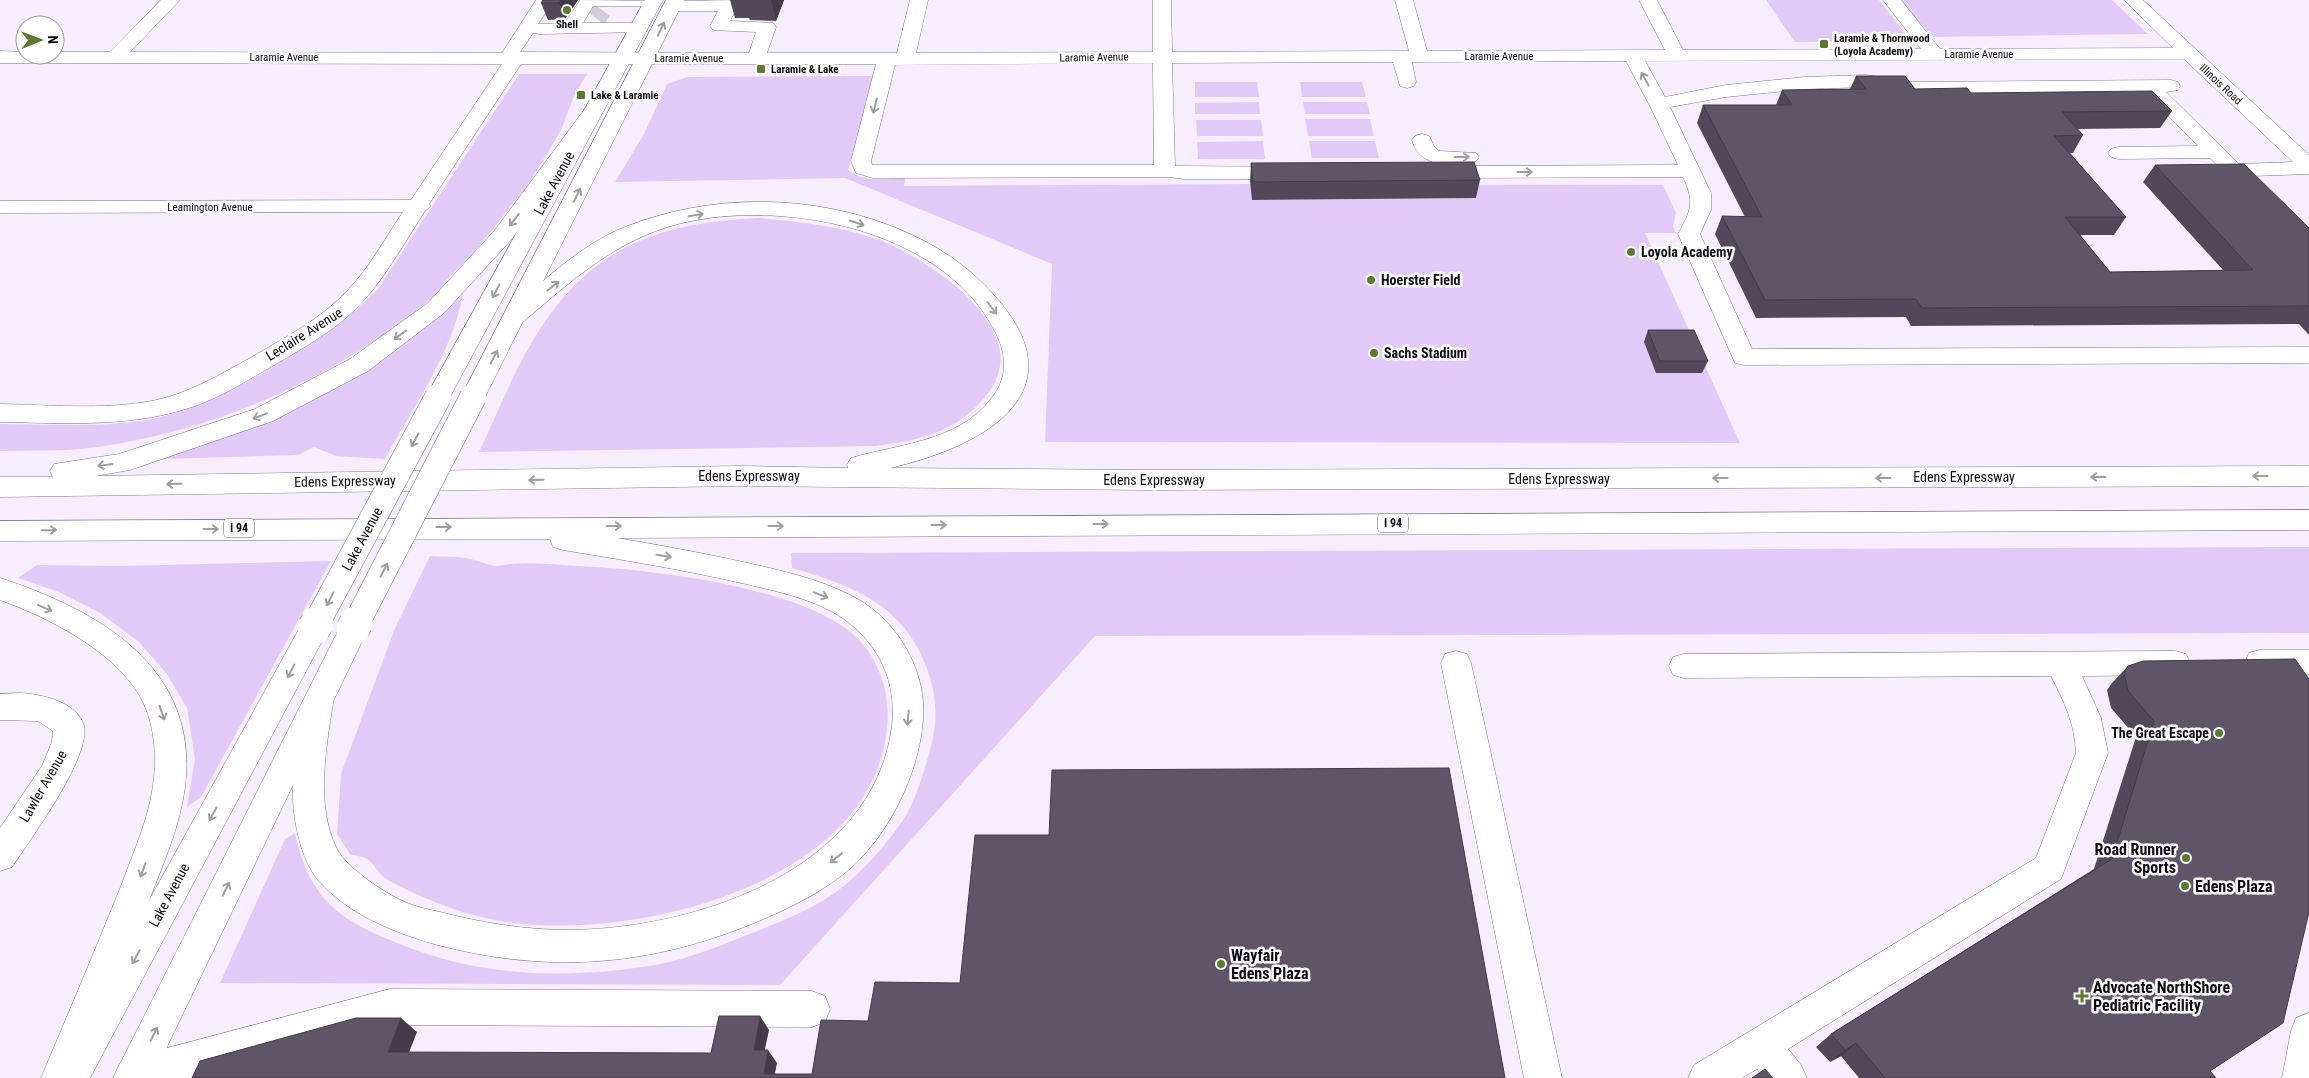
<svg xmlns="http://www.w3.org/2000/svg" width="2309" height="1078" font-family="'Roboto Condensed',sans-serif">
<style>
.green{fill:#e2caf8}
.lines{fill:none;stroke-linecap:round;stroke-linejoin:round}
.minor-tunnel{stroke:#d3ccda;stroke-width:20;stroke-dasharray:20 10;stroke-linecap:butt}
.minor-casing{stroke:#7f7588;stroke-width:1}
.major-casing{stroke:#7f7588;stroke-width:1}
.highway-casing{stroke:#7f7588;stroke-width:1}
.minor{fill:#fff;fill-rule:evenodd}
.major{fill:#fff;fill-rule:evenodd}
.highway{fill:#fff;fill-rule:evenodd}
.major-bridge-far1-casing{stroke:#7f7588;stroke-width:27;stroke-linecap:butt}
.major-bridge-casing{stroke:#7f7588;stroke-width:34;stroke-linecap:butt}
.major-bridge-far1{stroke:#fff;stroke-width:26}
.major-bridge{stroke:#fff;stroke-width:33}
.wall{fill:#514959}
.shaded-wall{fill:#423c48}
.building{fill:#5e5567;stroke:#423c48}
.oneway{stroke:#9f9da0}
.poi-dot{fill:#5b7a2f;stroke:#fff;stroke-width:2}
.labels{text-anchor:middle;stroke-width:5;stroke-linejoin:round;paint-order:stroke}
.far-poi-label{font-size:11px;font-weight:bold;fill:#0e0a11;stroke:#fff;text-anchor:start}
.far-street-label{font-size:11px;fill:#0e0a11;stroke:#fff}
.shield{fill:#fff;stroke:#565458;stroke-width:1}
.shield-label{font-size:12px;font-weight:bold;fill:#0e0a11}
.street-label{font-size:14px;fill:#0e0a11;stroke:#fff}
.poi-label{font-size:14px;font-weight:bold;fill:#0e0a11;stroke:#fff;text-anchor:start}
.near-poi-label{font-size:16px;font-weight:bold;fill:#0e0a11;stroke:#fff;text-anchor:start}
</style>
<rect width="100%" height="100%" fill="#f6eefe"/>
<g class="green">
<path d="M1766,0H1879L1908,37L1880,41L1795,42Z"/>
<path d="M1900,0H2112L2148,34L1932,37Z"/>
<path d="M519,74H587L574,96L561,130L529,184L471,256L445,281L447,285C349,372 227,428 98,447C66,452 32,450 0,451V424C48,424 100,428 147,420C197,411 240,387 282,361C317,340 349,319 378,289Z"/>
<path d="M873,76L848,170C865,183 885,179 905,178L904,186L1250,184L1663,185L1676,213L1673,226L1676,233H1645L1740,443L1045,442L1052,264L845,178L615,182L644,134L667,84L687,77Z"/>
<path d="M1195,82H1257L1259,97H1195Z"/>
<path d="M1300,82H1362L1366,97H1302Z"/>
<path d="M1259,102L1260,114H1195V103Z"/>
<path d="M1303,102H1367L1370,114H1305Z"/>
<path d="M1305,119H1370L1374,136H1308Z"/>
<path d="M1196,120H1261L1263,136H1197Z"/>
<path d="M1263,141L1265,159H1198L1197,142Z"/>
<path d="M1309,141H1375L1379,158H1312Z"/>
<path d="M760,218C810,223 863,228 907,253C941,272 989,306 999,346C1003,362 999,379 989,392C960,431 922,440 876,446L479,452C497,415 512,374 534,339C588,248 658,222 760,218Z"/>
<path d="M463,294C452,353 414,406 385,459L336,456L314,447L298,455L163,459L164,451L344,383L384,360L385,354L443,312Z"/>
<path d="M2309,547V633L1095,636L780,985L220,983L285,839L295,833C311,908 349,925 416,950C491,978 577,978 655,965C689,959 724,944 755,932C783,921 812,909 836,892C860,875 895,836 909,810C919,790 933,746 935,724C939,686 920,640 892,615C865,590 826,578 792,568L791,553Z"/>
<path d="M430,556C442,557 455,556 466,558C476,560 485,564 495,566C501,566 506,564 512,564C534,562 556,565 578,566C649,569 804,587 856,637C880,660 891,696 887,729C871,881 648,936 522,924C473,919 431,903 388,880C378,875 376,865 367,859C363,856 355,856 350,854L337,834L341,774L395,628Z"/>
<path d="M331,561L201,797L187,807L195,759L187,708L167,674L138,641L100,613L59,592L18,578L37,565L119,566Z"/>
</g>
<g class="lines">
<path class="minor-tunnel" d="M596,18L602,10"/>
<g class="minor-casing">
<g id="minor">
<path d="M161,0H180L130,52L502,53L536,0H554L538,24L565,23L580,0L663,1L660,5L654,6H593L583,23H639L645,24L648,28L645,32L539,34L533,33L520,52L749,53L756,32L713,30L710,26L718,11H672L666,10L663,6L666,2L672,1L741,0L730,21L773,23L776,27L767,53H897L910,0H928L916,53L1153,52V0H1171L1172,52L1409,51L1395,0H1413L1427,51L1665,50L1639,0H1657L1683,50L1921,49L1883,0H1901L1940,49L2173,48L2124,0H2143L2309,155V174L2251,176L2309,233V252L2301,250L2210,158L2118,159L2111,157L2108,153L2111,149L2118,147L2198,146L2144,92L1913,94L1866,87L1805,89L1726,97L1670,107L1711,193V210L1700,234L1752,349L2309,347V363L1744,365L1735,363L1678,234C1691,211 1695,202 1683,177L1439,178L1432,176L1429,172L1432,168L1439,166L1678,165L1651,108L1626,61L1412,62L1416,82L1414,86L1407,88L1400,86L1393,62L1172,63L1175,166L1286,167L1293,169L1296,173L1293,177L1286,179H1184L1168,177L873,178L856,173L851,161L876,64H521L429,204L431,206L425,211C406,240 388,273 365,299C341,327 308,345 276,364C249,379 222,397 192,407C130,428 65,423 0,422V404C50,405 102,410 152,401C188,394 219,375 252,357C286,337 321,319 348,290C370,267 385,238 403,212L0,213V201L411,200L502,64L0,63V51L25,52V55H55V52H110ZM2184,59L2293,162L2239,164L2166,92L2178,90L2180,86L2178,82L2171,80L1913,82L1866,75L1805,77L1726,85L1665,97L1645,61ZM1153,63L1154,165H872L871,161L895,65Z"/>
<path d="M1422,134L1429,136L1434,146L1439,151L1476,153L1479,157L1476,161C1453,167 1419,168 1412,140L1415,136Z"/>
<path d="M2260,650H2309V674H2260L2249,671L2245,662L2249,653Z"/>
<path d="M1456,651L1467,654L1471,663L1562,1078H1524L1441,663L1445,654Z"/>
<path d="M2175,651L2186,654L2190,663L2186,672L2175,675L2082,676L2101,718L2108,753L2061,879L1788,1049L1801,1065L1807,1078H1764L1757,1069L1742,1078H1688L1694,1065L2036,858L2076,753C2075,724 2064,701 2051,676L1684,678L1673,675L1669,666L1673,657L1684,654Z"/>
<path d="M20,693C41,694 78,702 84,726C91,757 30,840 12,867L0,871V828L42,766L52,742L53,731L38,721L0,720V694Z"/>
<path d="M390,989L812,991L825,996L830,1009L825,1022L812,1027L390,1025L195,1078H115L114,1076L120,1063L133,1057Z"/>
<path d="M2309,1013V1078H2282L2291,1031L2296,1018Z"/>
</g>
</g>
<g class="major-casing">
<g id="major">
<path d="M645,0H663L450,397L447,403L438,405L429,403L426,397Z"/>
<path d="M666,0H684L485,397L482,403L473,405L464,403L461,397Z"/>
<path d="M314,616L324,620L329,628L90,1078H51L304,620Z"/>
<path d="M353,617L363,621L368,629L152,1078H113L343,621Z"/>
</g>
</g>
<g class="highway-casing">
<g id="highway">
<path d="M594,104L601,106L604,110L511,240L444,313L368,371L273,421L130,470L95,476L741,466L848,468L847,465L851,458C898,444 958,442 991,399C1009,377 1007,352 993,328C940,228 780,198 678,224C616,240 571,281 523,322L515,324L507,322L503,317L507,312C544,281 580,245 625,227C721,189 837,194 928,243C956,258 980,278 1000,302C1080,398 974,449 890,468L1151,470L2309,466V486L1151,490L741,486L0,497V477H53L50,471L54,464L119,454L255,409L350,359L428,303L495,230L587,106Z"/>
<path d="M2309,510V530L617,538C665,546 713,555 761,566C795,574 831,583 861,601C900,625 927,673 923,720C919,772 891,831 852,867C825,891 788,909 754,923C647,967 546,974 434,944C393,932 348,914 319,881C298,857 291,809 293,779C294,752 295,718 307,694L318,690L329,694L333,703C326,749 315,805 337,849C347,869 390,897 410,904C420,908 431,910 440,912C482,923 526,930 569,930C695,929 873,871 892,726C897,683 880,645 844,619C815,599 779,592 746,584C685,570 624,560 563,550L553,547L550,539L0,541V521Z"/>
<path d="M0,578C98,610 200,667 185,787C180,826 164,862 150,898C128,959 105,1019 79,1078H41C68,1014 95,951 121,886C133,853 148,821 153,786C157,759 155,729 144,704C121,654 50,618 0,600Z"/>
</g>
</g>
<use href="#minor" class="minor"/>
<use href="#major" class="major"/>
<use href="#highway" class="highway"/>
<g class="major-bridge-far1-casing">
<g id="major-bridge-far1">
<path d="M316,624L438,397"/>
<path d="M356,624L473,397"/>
</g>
</g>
<g class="major-bridge-casing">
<g id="major-bridge">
<path d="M314,628L317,623"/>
<path d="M353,629L356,623"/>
</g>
</g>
<use href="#major-bridge-far1" class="major-bridge-far1"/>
<use href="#major-bridge" class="major-bridge"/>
</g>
<g class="wall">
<path d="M543,0H578L565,19L548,20L541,3Z"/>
<path d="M730,0H784L776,21L750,20L749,18H735Z"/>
<path d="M1856,76L1915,89L1971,93L2172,111L2160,128L2077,129L2083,135L2073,153H2070L2126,217L2114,235H2080L2110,272L2223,270L2143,182L2155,165L2309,228V335L2299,324L1911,326L1906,317L1756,318L1715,234L1722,216L1745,217L1697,123L1703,105H1776L1782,90L1850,89Z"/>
<path d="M1251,163L1480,180L1476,198L1252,200L1250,181Z"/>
<path d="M1648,330L1708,361L1702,373H1656L1644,342Z"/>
<path d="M2295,659L2210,1071L2216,1078H1859L1841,1056L1830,1062L1816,1047L1831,1034L2094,869L2136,737L2111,708L2107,690L2112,683L2128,666Z"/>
</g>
<g class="shaded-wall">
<path d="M561,0H578L565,19L559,3Z"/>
<path d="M771,0H784L776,21Z"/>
<path d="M760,1016L769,1030L762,1063L754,1050Z"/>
<path d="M401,1018L417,1032L404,1065L388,1052Z"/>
<path d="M1856,1043L1841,1056L1830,1062L1845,1050Z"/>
<path d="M768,1050L777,1063L774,1078L764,1074Z"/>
</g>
<g class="building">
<path d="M543,0H561L559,3H541Z"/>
<path d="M1856,76H1905L1915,89L1967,88L1971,93L2152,91L2172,111L2062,112L2083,135L2054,136L2126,217H2065L2110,272L2253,270L2155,165L2244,164L2309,228V306L1922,308L1916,299L1765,300L1722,216L1762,217L1703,105H1792L1782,90L1866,89Z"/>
<path d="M1474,162L1480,180L1253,182L1251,163Z"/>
<path d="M1648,330H1694L1708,361H1660Z"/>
<path d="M2295,659L2309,679V912L2283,1023L2210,1071L2216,1078H1885L1856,1043L1845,1050L1831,1034L2112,859L2154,721L2128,691L2124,673L2128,666L2143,661Z"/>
<path d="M1449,768L1505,1078H192L200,1061L356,1018H401L388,1052L711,1053L719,1016H760L754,1050H768L764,1074H812L821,1020L868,1021L875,982L960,983L975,835H1049L1052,770Z"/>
<path d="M1765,1069L1773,1078H1752Z"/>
</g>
<defs><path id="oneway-shaft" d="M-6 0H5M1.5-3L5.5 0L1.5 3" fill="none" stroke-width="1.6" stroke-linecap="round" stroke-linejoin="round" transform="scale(1.25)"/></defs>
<g class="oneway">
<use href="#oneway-shaft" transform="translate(661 29) rotate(-65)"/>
<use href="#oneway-shaft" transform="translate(1645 79) rotate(-119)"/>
<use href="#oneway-shaft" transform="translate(875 106) rotate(104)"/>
<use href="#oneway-shaft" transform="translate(1462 157)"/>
<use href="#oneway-shaft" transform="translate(1525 172)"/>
<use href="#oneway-shaft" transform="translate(577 195) rotate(-63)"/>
<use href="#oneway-shaft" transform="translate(696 215) rotate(-10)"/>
<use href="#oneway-shaft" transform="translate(514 220) rotate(128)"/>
<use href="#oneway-shaft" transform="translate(857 223) rotate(19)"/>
<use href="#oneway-shaft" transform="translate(553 286) rotate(-39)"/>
<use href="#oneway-shaft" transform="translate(496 291) rotate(118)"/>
<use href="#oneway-shaft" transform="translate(992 308) rotate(53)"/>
<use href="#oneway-shaft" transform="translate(400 335) rotate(144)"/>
<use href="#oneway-shaft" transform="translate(494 357) rotate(-62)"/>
<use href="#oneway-shaft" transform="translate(260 416) rotate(159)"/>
<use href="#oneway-shaft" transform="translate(415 440) rotate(118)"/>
<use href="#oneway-shaft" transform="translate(105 465) rotate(172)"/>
<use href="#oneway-shaft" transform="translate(2260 476) rotate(180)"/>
<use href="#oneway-shaft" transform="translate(2098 477) rotate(180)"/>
<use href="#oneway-shaft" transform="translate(1720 478) rotate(180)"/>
<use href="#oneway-shaft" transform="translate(1883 478) rotate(180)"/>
<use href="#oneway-shaft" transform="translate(536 480) rotate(179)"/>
<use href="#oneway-shaft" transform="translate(174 484) rotate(179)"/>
<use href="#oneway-shaft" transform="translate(1101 524)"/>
<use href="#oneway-shaft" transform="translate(939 525)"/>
<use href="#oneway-shaft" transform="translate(614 526)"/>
<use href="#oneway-shaft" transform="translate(776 526)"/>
<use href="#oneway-shaft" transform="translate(444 527)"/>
<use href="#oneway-shaft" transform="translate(211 529)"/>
<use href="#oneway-shaft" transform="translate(49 530) rotate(-1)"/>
<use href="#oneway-shaft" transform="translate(664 556) rotate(9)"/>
<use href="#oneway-shaft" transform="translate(384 570) rotate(-63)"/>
<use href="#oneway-shaft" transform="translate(821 595) rotate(21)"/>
<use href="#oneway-shaft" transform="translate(330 599) rotate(118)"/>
<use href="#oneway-shaft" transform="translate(45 608) rotate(24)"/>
<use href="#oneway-shaft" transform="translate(291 671) rotate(118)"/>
<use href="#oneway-shaft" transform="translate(162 713) rotate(71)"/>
<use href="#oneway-shaft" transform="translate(908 718) rotate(95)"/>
<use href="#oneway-shaft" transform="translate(213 814) rotate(118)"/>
<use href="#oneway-shaft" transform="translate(836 858) rotate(142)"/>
<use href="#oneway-shaft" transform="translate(143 870) rotate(110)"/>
<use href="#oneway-shaft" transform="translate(226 889) rotate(-64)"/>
<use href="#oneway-shaft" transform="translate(136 957) rotate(118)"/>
<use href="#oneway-shaft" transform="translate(154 1034) rotate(-64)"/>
</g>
<g class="poi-dot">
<circle cx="567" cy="10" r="5"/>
<rect x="1819" y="39" width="10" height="10" rx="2.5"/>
<rect x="756" y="64" width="10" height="10" rx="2.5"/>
<rect x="576" y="90" width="10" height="10" rx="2.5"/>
<circle cx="1631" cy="252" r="5"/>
<circle cx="1371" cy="280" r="5"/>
<circle cx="1374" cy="353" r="5"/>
<circle cx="2219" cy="733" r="5"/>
<circle cx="2186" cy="858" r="5"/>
<circle cx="2185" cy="886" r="5"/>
<circle cx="1221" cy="964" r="5"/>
<path d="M2079.5 988.5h5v5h5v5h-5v5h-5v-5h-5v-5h5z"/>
</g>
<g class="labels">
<g class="far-poi-label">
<text x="567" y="28" text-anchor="middle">Shell</text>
<text x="1834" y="42">Laramie &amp; Thornwood<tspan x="1834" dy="13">(Loyola Academy)</tspan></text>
<text x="771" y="73">Laramie &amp; Lake</text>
<text x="591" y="99">Lake &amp; Laramie</text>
</g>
<g class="far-street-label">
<text x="1979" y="58">Laramie Avenue</text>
<text x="1499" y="60">Laramie Avenue</text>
<text x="284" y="61">Laramie Avenue</text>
<text transform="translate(1094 57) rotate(-1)" y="4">Laramie Avenue</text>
<text x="689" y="62">Laramie Avenue</text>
<text transform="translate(2221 84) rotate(43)" y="4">Illinois Road</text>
<text x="210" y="211">Leamington Avenue</text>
</g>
<g class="shield">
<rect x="1378" y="513.5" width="30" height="19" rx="4"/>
<rect x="224" y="518.5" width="30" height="19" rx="4"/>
</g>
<g class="shield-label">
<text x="1393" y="527">I 94</text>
<text x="239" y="532">I 94</text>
</g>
<g class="street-label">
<text transform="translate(554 183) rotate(-62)" y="5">Lake Avenue</text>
<text transform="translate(304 334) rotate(-32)" y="5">Leclaire Avenue</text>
<text x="749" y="481">Edens Expressway</text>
<text x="1964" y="482">Edens Expressway</text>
<text x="1559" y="484">Edens Expressway</text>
<text x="1154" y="485">Edens Expressway</text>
<text transform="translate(345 481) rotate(-1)" y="5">Edens Expressway</text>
<text transform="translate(362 539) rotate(-62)" y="5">Lake Avenue</text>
<text transform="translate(43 786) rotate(-60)" y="5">Lawler Avenue</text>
<text transform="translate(169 895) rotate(-62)" y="5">Lake Avenue</text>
</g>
<g class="poi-label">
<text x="1641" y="257">Loyola Academy</text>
<text x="1381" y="285">Hoerster Field</text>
<text x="1384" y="358">Sachs Stadium</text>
<text x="2209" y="738" text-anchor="end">The Great Escape</text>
</g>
<g class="near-poi-label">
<text x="2176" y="855" text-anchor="end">Road Runner<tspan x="2176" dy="18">Sports</tspan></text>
<text x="2195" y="892">Edens Plaza</text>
<text x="1231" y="961">Wayfair<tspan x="1231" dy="18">Edens Plaza</tspan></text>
<text x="2093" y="993">Advocate NorthShore<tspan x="2093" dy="18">Pediatric Facility</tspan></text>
</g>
</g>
<g transform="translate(40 40) rotate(89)"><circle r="24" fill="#ffffff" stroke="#9f9da0"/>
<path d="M0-4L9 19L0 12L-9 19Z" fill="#5b7a2f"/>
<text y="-8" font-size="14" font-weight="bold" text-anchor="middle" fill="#0e0a11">N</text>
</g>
</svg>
